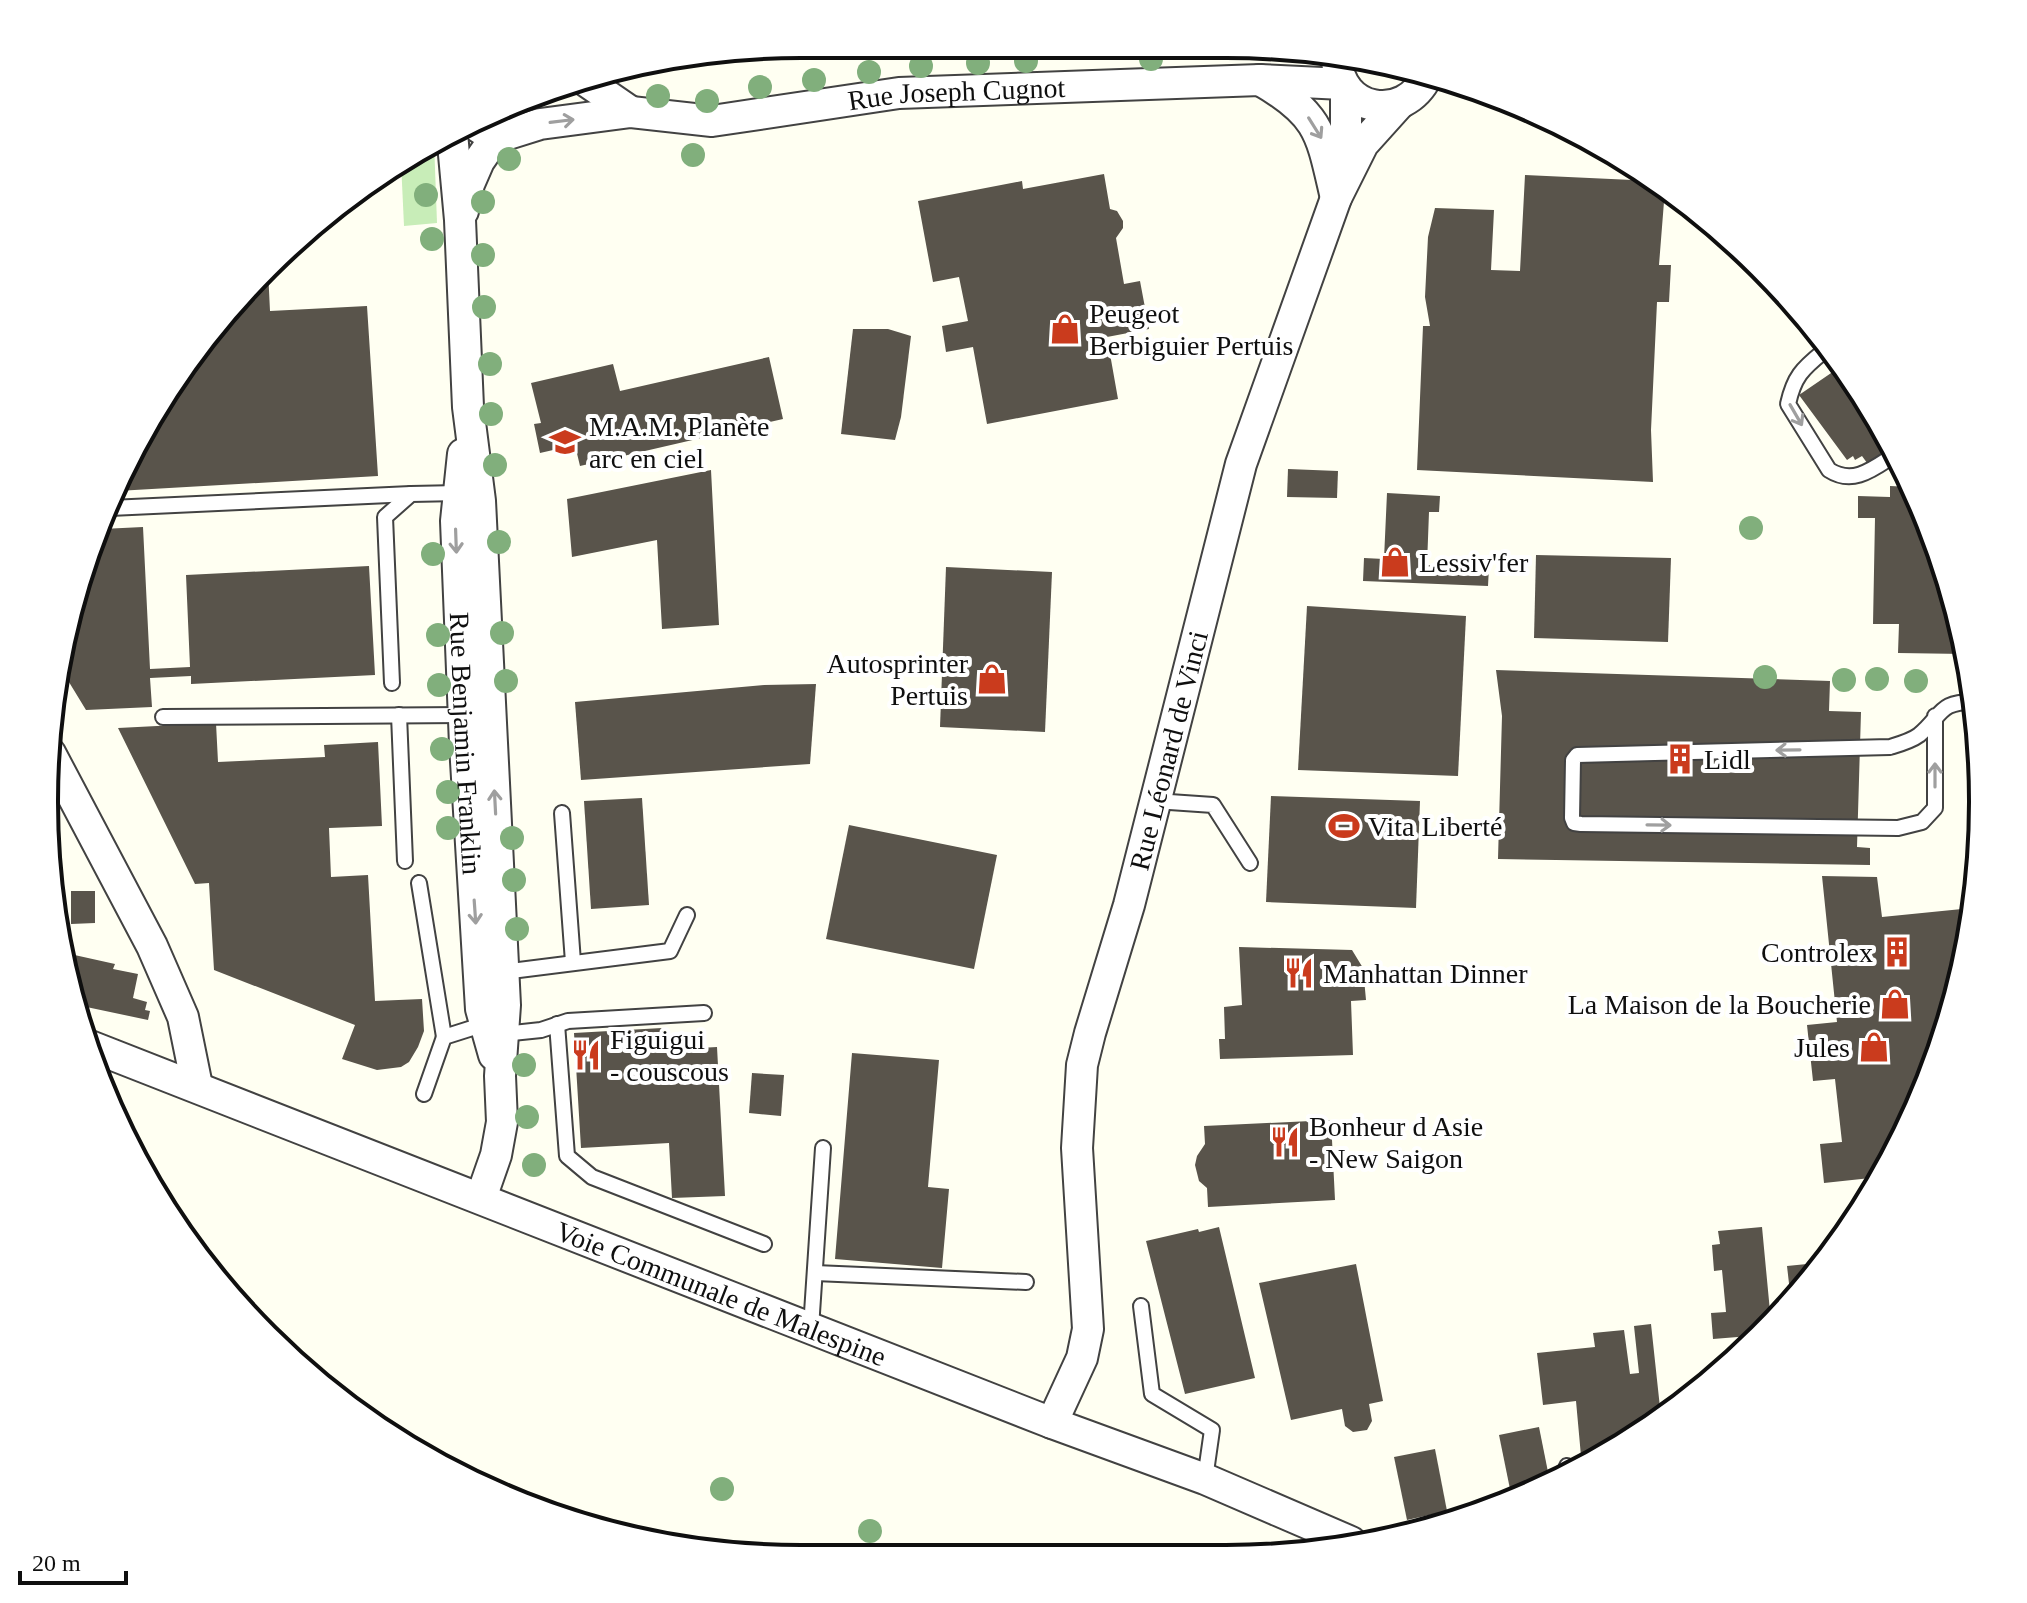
<svg xmlns="http://www.w3.org/2000/svg" width="2027" height="1603" font-family="'Times New Roman',serif">
<style>
.green{fill:#c8edb8}
.building{fill:#59544b}
.lines{fill:none;stroke-linecap:round;stroke-linejoin:round}
.lane-casing{stroke:#424242;stroke-width:18}
.street-casing{stroke:#424242;stroke-width:34}
.lane{stroke:#fff;stroke-width:14}
.street{stroke:#fff;stroke-width:30}
.tree{fill:#81af7c}
.oneway{stroke:#9f9f9f}
.labels{text-anchor:middle;stroke-width:8;stroke-linejoin:round;paint-order:stroke}
.street-label{font-size:28px;fill:#0f0f0f;stroke:#fff}
.poi-label{font-size:28px;fill:#0f0f0f;stroke:#fff;text-anchor:start}
.rim{fill:none;stroke:#0f0f0f;stroke-width:4}
</style>
<rect width="100%" height="100%" fill="#fffff2"/>
<path class="green" d="M434,141L437,223L404,226L401,162L423,145Z"/>
<g class="building">
<path d="M1104,174L1110,209L1117,211L1123,221V228L1116,238L1124,284L1140,281L1149,329L1107,337L1118,399L987,424L973,347L946,352L942,326L968,321L959,277L933,282L918,201L1022,181L1023,189Z"/>
<path d="M1525,175L1654,181L1665,189L1659,265H1671L1669,302H1657L1651,430L1653,482L1417,470L1423,326H1430L1425,297L1428,237L1435,208L1494,210L1491,270L1520,271Z"/>
<path d="M263,270H268L270,311L367,306L378,476L117,491L146,422Z"/>
<path d="M853,329H888L911,336L901,417L895,440L841,434Z"/>
<path d="M769,357L783,419L580,466L575,445L540,453L534,424L541,423L531,383L613,364L620,391Z"/>
<path d="M1837,369L1882,423L1894,451L1870,467L1862,456L1855,460L1853,456L1847,460L1799,395Z"/>
<path d="M1288,469L1338,471L1337,498L1287,497Z"/>
<path d="M711,470L719,625L662,629L657,540L572,557L567,499Z"/>
<path d="M1890,486L1911,487L1943,558L1965,654L1898,653L1899,624H1873L1875,518H1858V496L1890,497Z"/>
<path d="M1387,493L1440,496L1439,512H1429L1427,565L1489,567L1488,586L1363,581L1364,558L1384,559Z"/>
<path d="M143,527L150,669L190,667L186,575L369,566L375,675L191,684V676L150,678L152,707L86,710L61,669L70,605L102,529Z"/>
<path d="M1536,555L1671,558L1668,642L1534,638Z"/>
<path d="M946,567L1052,572L1045,732L940,727Z"/>
<path d="M1307,606L1466,616L1458,776L1298,770Z"/>
<path d="M1496,670L1830,681L1829,711L1861,712L1857,847L1870,848V865L1498,859L1502,716Z"/>
<path d="M816,684L810,764L581,780L575,702L764,685Z"/>
<path d="M216,723L218,762L325,757L324,745L378,742L382,826L329,828L331,877L368,875L375,1001L422,999L424,1031L418,1047L409,1062L401,1067L377,1070L342,1059L355,1025L214,970L209,883L195,884L118,728Z"/>
<path d="M1271,796L1420,801L1416,908L1266,902Z"/>
<path d="M642,798L649,905L591,909L584,801Z"/>
<path d="M849,825L997,855L974,969L826,939Z"/>
<path d="M1822,876L1877,877L1882,917L1972,908L1957,998L1905,1137L1880,1177L1824,1183L1820,1144L1842,1142L1835,1079L1813,1081L1807,1025L1837,1022Z"/>
<path d="M71,891H95V923L71,924Z"/>
<path d="M1239,947L1352,950L1363,968L1366,1000L1351,1001L1353,1055L1220,1059L1219,1039H1225L1224,1007L1242,1005Z"/>
<path d="M70,954L115,964L113,969L138,974L133,998L147,1002L145,1010L150,1011L148,1020L77,1005L82,982L67,978Z"/>
<path d="M662,1028L664,1050L717,1047L725,1196L672,1198L669,1143L581,1148L574,1033Z"/>
<path d="M852,1053L939,1060L928,1187L949,1189L942,1268L835,1259Z"/>
<path d="M752,1073L784,1075L781,1116L749,1113Z"/>
<path d="M1331,1120L1335,1200L1208,1207L1207,1188L1199,1181L1195,1165L1197,1156L1205,1144L1204,1126Z"/>
<path d="M1219,1227L1255,1378L1185,1394L1146,1241L1198,1229L1199,1232Z"/>
<path d="M1762,1227L1771,1322L1751,1343L1750,1336L1713,1339L1711,1313L1726,1312L1722,1270L1714,1271L1712,1245L1720,1244L1718,1231Z"/>
<path d="M1827,1262L1826,1263L1791,1301L1787,1266Z"/>
<path d="M1356,1264L1383,1401L1369,1404L1372,1421L1367,1430L1353,1432L1345,1426L1342,1409L1291,1420L1259,1283Z"/>
<path d="M1651,1324L1661,1417L1604,1458L1582,1467L1576,1401L1543,1405L1537,1353L1595,1347L1593,1333L1624,1330L1630,1374L1639,1373L1634,1326Z"/>
<path d="M1539,1427L1550,1482L1512,1499L1499,1435Z"/>
<path d="M1435,1449L1447,1511L1407,1520L1394,1457Z"/>
</g>
<g class="lines">
<g class="lane-casing">
<g id="lane">
<path d="M1823,352C1802,369 1794,377 1788,404L1829,470C1854,486 1874,468 1896,454"/>
<path d="M110,508L411,494"/>
<path d="M392,683L385,517L411,494L459,493"/>
<path d="M399,715L405,861"/>
<path d="M1935,716V808L1922,822L1898,828L1581,824L1574,823L1572,818L1573,760L1577,755L1890,747C1900,744 1911,741 1919,735C1943,715 1938,701 1976,702"/>
<path d="M163,717L464,715"/>
<path d="M1155,801L1213,805L1250,863"/>
<path d="M562,813L573,962"/>
<path d="M419,883L444,1037"/>
<path d="M503,972L670,951L687,915"/>
<path d="M557,1024L567,1156L592,1177L764,1244"/>
<path d="M503,1034L541,1030L568,1021L704,1013"/>
<path d="M424,1094L444,1037L485,1024"/>
<path d="M815,1273L1026,1282"/>
<path d="M1141,1306L1152,1394L1212,1430L1205,1479"/>
<path d="M811,1328L823,1148"/>
<path d="M1567,1466L1568,1474"/>
</g>
</g>
<g class="street-casing">
<g id="street">
<path d="M1337,58C1338,112 1404,124 1427,76"/>
<path d="M583,79L631,112"/>
<path d="M1260,80C1321,115 1321,134 1336,198"/>
<path id="s1" d="M474,124L495,138L540,124L631,112L712,121L899,93L1260,80L1343,84"/>
<path d="M452,133L460,220L468,407L480,501L505,1005L500,1076L502,1122L496,1155L481,1198"/>
<path d="M1340,173L1346,130V88"/>
<path d="M463,211L469,184L479,161L495,138L504,112"/>
<path id="s2" d="M463,454L456,521L465,745L481,1009L494,1055"/>
<path d="M50,753L152,946L183,1017L197,1086"/>
<path id="s3" d="M90,1046L1052,1423L1205,1479L1351,1542"/>
<path id="s4" d="M1052,1423L1082,1358L1088,1329L1077,1148L1082,1065L1090,1033L1129,905L1241,464L1336,198L1363,144L1399,104"/>
</g>
</g>
<use href="#lane" class="lane"/>
<use href="#street" class="street"/>
</g>
<g class="tree">
<circle cx="1151" cy="59" r="12"/>
<circle cx="1026" cy="61" r="12"/>
<circle cx="978" cy="63" r="12"/>
<circle cx="921" cy="66" r="12"/>
<circle cx="869" cy="72" r="12"/>
<circle cx="814" cy="80" r="12"/>
<circle cx="760" cy="87" r="12"/>
<circle cx="658" cy="96" r="12"/>
<circle cx="707" cy="101" r="12"/>
<circle cx="693" cy="155" r="12"/>
<circle cx="509" cy="159" r="12"/>
<circle cx="426" cy="195" r="12"/>
<circle cx="483" cy="202" r="12"/>
<circle cx="432" cy="239" r="12"/>
<circle cx="483" cy="255" r="12"/>
<circle cx="484" cy="307" r="12"/>
<circle cx="490" cy="364" r="12"/>
<circle cx="491" cy="414" r="12"/>
<circle cx="495" cy="465" r="12"/>
<circle cx="1751" cy="528" r="12"/>
<circle cx="499" cy="542" r="12"/>
<circle cx="433" cy="554" r="12"/>
<circle cx="502" cy="633" r="12"/>
<circle cx="438" cy="635" r="12"/>
<circle cx="1765" cy="677" r="12"/>
<circle cx="1877" cy="679" r="12"/>
<circle cx="1844" cy="680" r="12"/>
<circle cx="506" cy="681" r="12"/>
<circle cx="1916" cy="681" r="12"/>
<circle cx="439" cy="685" r="12"/>
<circle cx="442" cy="749" r="12"/>
<circle cx="448" cy="792" r="12"/>
<circle cx="448" cy="828" r="12"/>
<circle cx="512" cy="838" r="12"/>
<circle cx="514" cy="880" r="12"/>
<circle cx="517" cy="929" r="12"/>
<circle cx="524" cy="1065" r="12"/>
<circle cx="527" cy="1117" r="12"/>
<circle cx="534" cy="1165" r="12"/>
<circle cx="722" cy="1489" r="12"/>
<circle cx="870" cy="1531" r="12"/>
</g>
<defs><path id="oneway-shaft" d="M-6 0H5M1.5-3L5.5 0L1.5 3" fill="none" stroke-width="1.6" stroke-linecap="round" stroke-linejoin="round" transform="scale(2)"/></defs>
<g class="oneway">
<use href="#oneway-shaft" transform="translate(562 121) rotate(-7)"/>
<use href="#oneway-shaft" transform="translate(1315 128) rotate(58)"/>
<use href="#oneway-shaft" transform="translate(1796 415) rotate(60)"/>
<use href="#oneway-shaft" transform="translate(456 541) rotate(88)"/>
<use href="#oneway-shaft" transform="translate(1788 750) rotate(179)"/>
<use href="#oneway-shaft" transform="translate(1935 775) rotate(-90)"/>
<use href="#oneway-shaft" transform="translate(495 802) rotate(-93)"/>
<use href="#oneway-shaft" transform="translate(1659 825) rotate(1)"/>
<use href="#oneway-shaft" transform="translate(475 912) rotate(86)"/>
</g>
<defs>
<g id="shop-bare" transform="scale(2.4)"><path d="M-5-2.5h2.3a2.7 3.5 0 0 1 5.4 0H5L5.5 6h-11ZM-1.5-2.5h3a1.5 2.3 0 0 0-3 0Z" fill="#ca3b1d" stroke="#fff" stroke-width="2.5" paint-order="stroke"/></g>
<g id="school-bare" transform="scale(2.4)"><path d="M0-5L7-2L0 1L-7-2ZM-4 1L0 2.5L4 1V4Q0 6-4 4Z" fill="#ca3b1d" stroke="#fff" stroke-width="2.5" paint-order="stroke"/></g>
<g id="building-bare" transform="scale(2.4)"><path d="M-4-6H4V6H1V3H-1V6H-4ZM-2.5-4.3h1.7v1.8h-1.7ZM.8-4.3h1.7v1.8H.8ZM-2.5-1h1.7V.8h-1.7ZM.8-1h1.7V.8H.8Z" fill="#ca3b1d" stroke="#fff" stroke-width="2.5" paint-order="stroke"/></g>
<g id="stadium-bare" transform="scale(2.4)"><path d="M0-5a6.5 5 0 1 0 0 10a6.5 5 0 1 0 0-10ZM-3.5-1.8h7v3.6h-7Z" fill="#ca3b1d" stroke="#fff" stroke-width="2.5" paint-order="stroke"/></g>
<g id="restaurant-bare" transform="scale(2.4)"><path d="M-5-6h1v4h1v-4h1v4h1v-4h1v5L-1.5 .5V6h-2V.5L-5-1ZM5-6V6H3V1.5H1.5Q1.5-4 5-6Z" fill="#ca3b1d" stroke="#fff" stroke-width="2.5" paint-order="stroke"/></g>
</defs>
<g fill-rule="evenodd">
<use href="#shop-bare" x="1065" y="329"/>
<use href="#school-bare" x="565" y="442"/>
<use href="#shop-bare" x="1395" y="562"/>
<use href="#shop-bare" x="992" y="679"/>
<use href="#building-bare" x="1680" y="759"/>
<use href="#stadium-bare" x="1344" y="826"/>
<use href="#building-bare" x="1897" y="952"/>
<use href="#restaurant-bare" x="1299" y="973"/>
<use href="#shop-bare" x="1895" y="1004"/>
<use href="#shop-bare" x="1874" y="1047"/>
<use href="#restaurant-bare" x="586" y="1055"/>
<use href="#restaurant-bare" x="1285" y="1142"/>
</g>
<g class="labels">
<g class="street-label">
<text dy="10" stroke="none"><textPath href="#s1" startOffset="492">Rue Joseph Cugnot</textPath></text>
<text dy="10" stroke="none"><textPath href="#s2" startOffset="290">Rue Benjamin Franklin</textPath></text>
<text dy="10" stroke="none"><textPath href="#s4" startOffset="692">Rue Léonard de Vinci</textPath></text>
<text dy="10" stroke="none"><textPath href="#s3" startOffset="678">Voie Communale de Malespine</textPath></text>
</g>
<g class="poi-label">
<text x="1089" y="323">Peugeot<tspan x="1089" dy="32">Berbiguier Pertuis</tspan></text>
<text x="589" y="436">M.A.M. Planète<tspan x="589" dy="32">arc en ciel</tspan></text>
<text x="1419" y="572">Lessiv'fer</text>
<text x="968" y="673" text-anchor="end">Autosprinter<tspan x="968" dy="32">Pertuis</tspan></text>
<text x="1704" y="769">Lidl</text>
<text x="1368" y="836">Vita Liberté</text>
<text x="1873" y="962" text-anchor="end">Controlex</text>
<text x="1323" y="983">Manhattan Dinner</text>
<text x="1871" y="1014" text-anchor="end">La Maison de la Boucherie</text>
<text x="610" y="1049">Figuigui<tspan x="610" dy="32">- couscous</tspan></text>
<text x="1850" y="1057" text-anchor="end">Jules</text>
<text x="1309" y="1136">Bonheur d Asie<tspan x="1309" dy="32">- New Saigon</tspan></text>
</g>
</g>
<path d="M0 0H2027V1603H0ZM801 58H1226A743 743 0 0 1 1969 801V802A743 743 0 0 1 1226 1545H801A743 743 0 0 1 58 802V801A743 743 0 0 1 801 58Z" fill="#fff" fill-rule="evenodd"/>
<path class="rim" d="M801 58H1226A743 743 0 0 1 1969 801V802A743 743 0 0 1 1226 1545H801A743 743 0 0 1 58 802V801A743 743 0 0 1 801 58Z"/>
<path d="M20 1571v12h106v-12" fill="none" stroke="#0f0f0f" stroke-width="4"/>
<text x="32" y="1571" font-size="24" fill="#0f0f0f" stroke="#ffffff" stroke-width="6" paint-order="stroke">20 m</text>
</svg>
